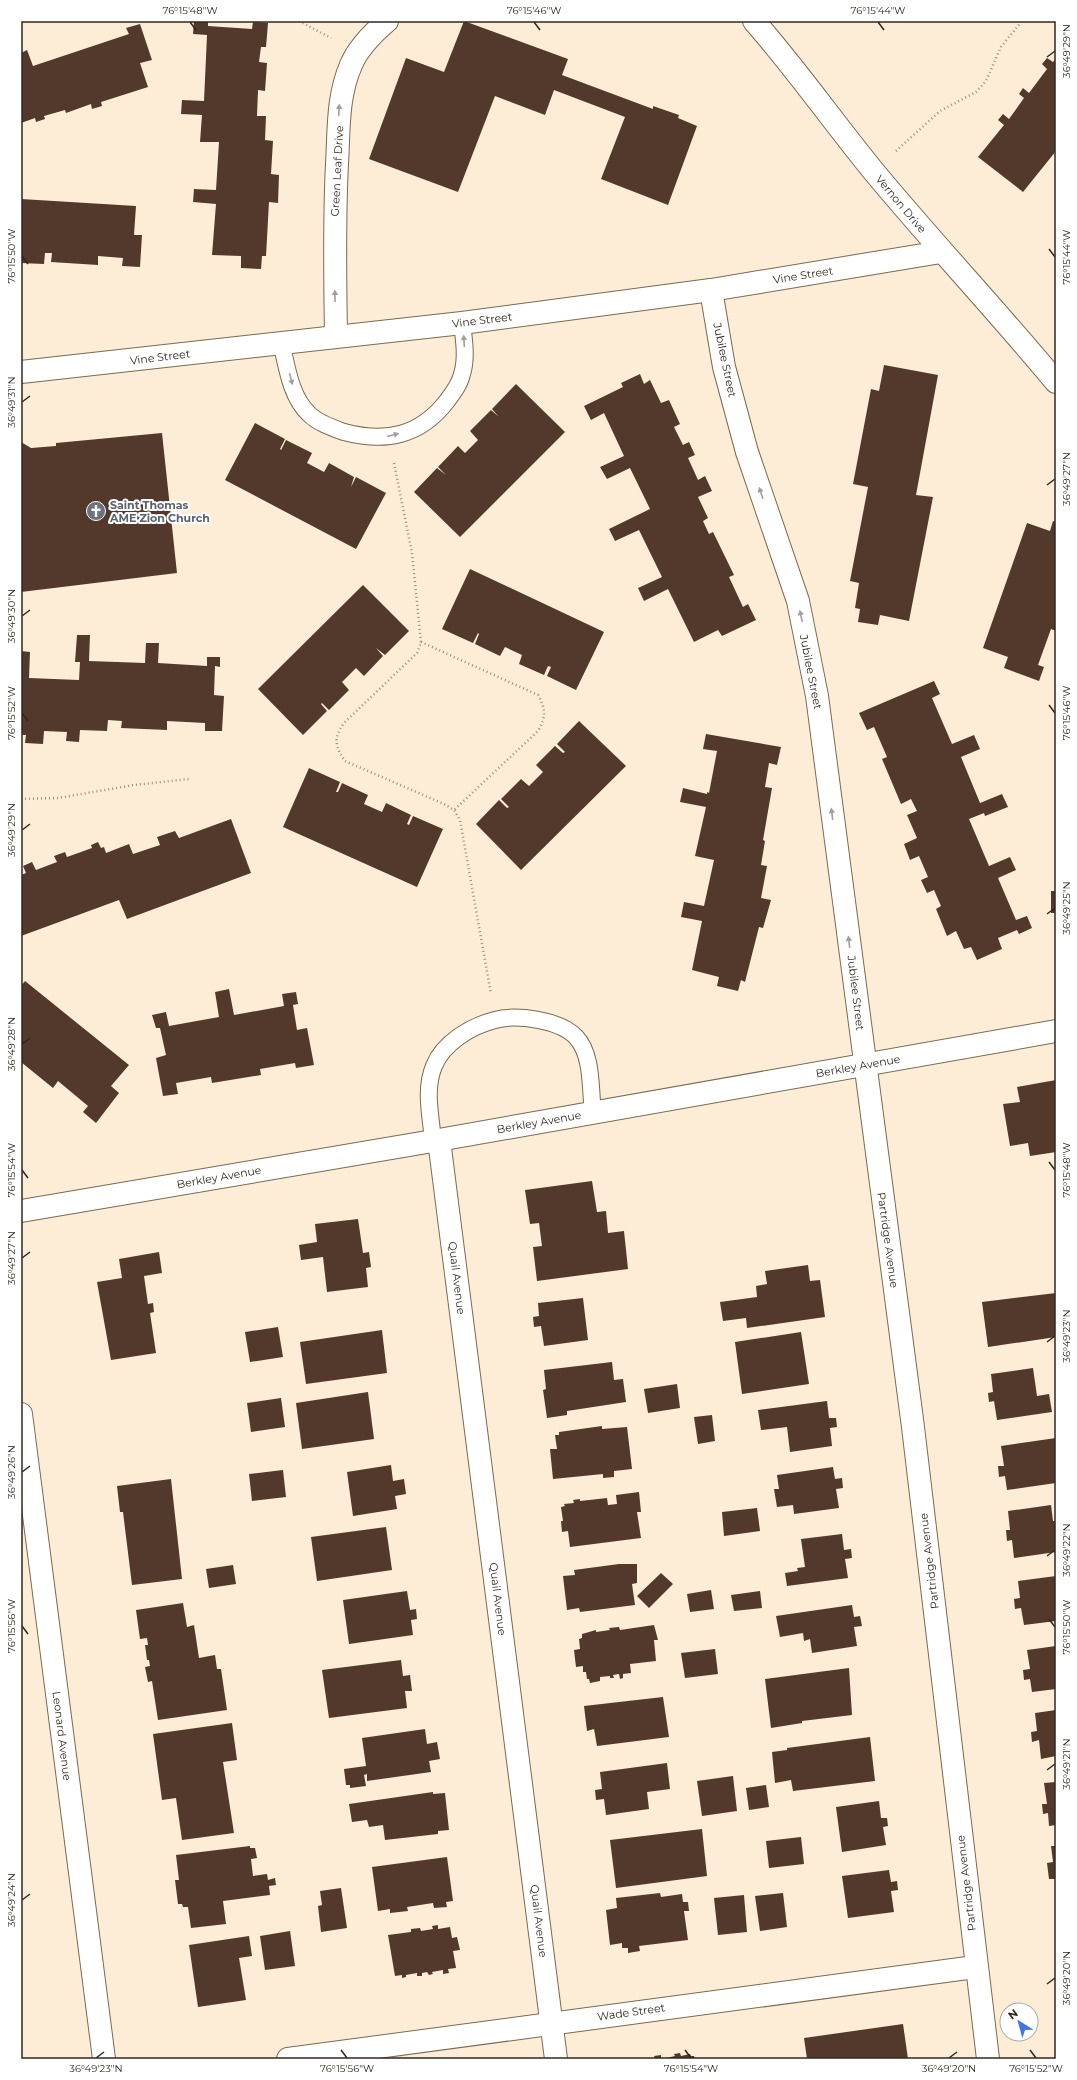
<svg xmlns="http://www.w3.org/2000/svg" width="1077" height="2080" font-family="Montserrat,sans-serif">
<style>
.building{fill:#53392c}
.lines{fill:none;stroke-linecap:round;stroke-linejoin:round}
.service-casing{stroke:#7b6950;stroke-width:18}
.minor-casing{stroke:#7b6950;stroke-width:24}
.tertiary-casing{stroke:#7b6950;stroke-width:24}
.path{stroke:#9a8e7e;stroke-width:2.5;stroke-dasharray:1 3;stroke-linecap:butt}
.service{stroke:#fff;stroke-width:16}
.minor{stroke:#fff;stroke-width:22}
.tertiary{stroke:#fff;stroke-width:22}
.oneway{fill:#a29e9a}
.ticks{fill:none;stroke:#30281e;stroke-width:1.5}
.labels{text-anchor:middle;stroke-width:4;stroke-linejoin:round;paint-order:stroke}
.street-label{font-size:11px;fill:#30281e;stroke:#fff}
.worship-label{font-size:11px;font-weight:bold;fill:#5b616d;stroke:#fff;text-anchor:start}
.neatline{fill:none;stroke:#30281e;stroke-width:1.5}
.ticks-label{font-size:10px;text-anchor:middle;fill:#30281e}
</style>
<rect width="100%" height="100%" fill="#fdedd7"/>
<g class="building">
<path d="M194,21L208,22V26L252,29L253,22L268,23L266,47H261L259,62L267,63L265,91L258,90L257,116H266L265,140L273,141L271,174L279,175L278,203L269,202L266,256H262L261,269L241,268V256L212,255L216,204L193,202L194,189L216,190L219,142H200L202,115L181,114L182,100L204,101L207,35L193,34Z"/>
<path d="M464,21L568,59L562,75L653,109V106L679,115L678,118L697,126L668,205L601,179L625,117L554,90L545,115L495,96L458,192L369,159L406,58L444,72Z"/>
<path d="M140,24L152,60L140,63L148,87L101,102L102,106L92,109L91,104L66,113L65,110L44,116L45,119L36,122L35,118L21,123V53L27,50L33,66L129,34L126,28Z"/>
<path d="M1047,58L1053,62L1055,60L1056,61V151L1023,192L978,157L1004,125L998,120L1003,114L1009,119L1024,98L1019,94L1023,88L1029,93L1047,69L1042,64Z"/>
<path d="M21,199L136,206L134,235H142L140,267L122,266L123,258L98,256V265L51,262L52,253H45L44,264L21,263Z"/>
<path d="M884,365L938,375L916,495L933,497L909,621L880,615L878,625L858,622L860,609L855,608L859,583L850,581L868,487L853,484L871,389L879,391Z"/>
<path d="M640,374L644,384L650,380L661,403L669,400L680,424L674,427L683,445L689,442L695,455L688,458L698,480L705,476L712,491L698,497L708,518L703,521L709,534L713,532L734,575L729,577L743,607L748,604L756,620L722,636L718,630L694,642L668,589L644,601L638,588L662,577L639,530L615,541L609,529L650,509L630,468L607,479L600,467L624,456L604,413L591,420L584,406L623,387L621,383Z"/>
<path d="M516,384L565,432L460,537L414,492L437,468L446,475L438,467L458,446L465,453L478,440L470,431L491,410L498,416L492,409Z"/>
<path d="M255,423L285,439L280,449L281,450L286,440L312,453L307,463L324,472L329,463L354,477L351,487L356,477L386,493L356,549L225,480Z"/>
<path d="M162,433L177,573L21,592V442L31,448L56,446V443Z"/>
<path d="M1053,521L1056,522V631L1051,629L1038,665L1044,667L1039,681L1004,668L1008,657L983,648L1027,523L1050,531Z"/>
<path d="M470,569L604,632L576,690L547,676L551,667L548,666L544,675L519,664L522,655L505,647L500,656L475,644L479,634L478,633L473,643L442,629Z"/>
<path d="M363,585L409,631L385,655L376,648L383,656L364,676L356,668L342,682L349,690L329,710L322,703L321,704L327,711L303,735L258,689Z"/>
<path d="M77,635H90L89,661L145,663L146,643H159L158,663L207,666V657H220V667L215,666L214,695L224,696L222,731H205V723L167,721V730L121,728L122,721L108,720L107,731L80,730L79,742L66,741L67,732L44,731L43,744L25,743L26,735H21V651L30,652L29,678L79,680L80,662H75Z"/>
<path d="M934,681L940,694L932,698L952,744L974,735L980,749L961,757L980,803L1002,794L1008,807L985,816L984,813L969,819L989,866L1010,857L1016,870L998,878L1016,920L1027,916L1032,928L1019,934L1017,930L998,938L1002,949L977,960L971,947L964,949L956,931L947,936L936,909L941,906L934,890L927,893L921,880L928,877L919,856L910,860L904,844L917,838L907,815L917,811L911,799L901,804L882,759L887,757L874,727L867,730L859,713Z"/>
<path d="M579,721L626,766L521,870L476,824L499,800L507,808L509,807L501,799L521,779L529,786L543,772L536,765L555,746L563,753L565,752L557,744Z"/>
<path d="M706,734L781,747L777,765L769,763L765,787L772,788L763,840L765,841L761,865L767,866L761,898L771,900L763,928L759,927L745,982L741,980L738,991L717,986L719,977L692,970L702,921L681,917L684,902L704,906L714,860L695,856L706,807L680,802L683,788L707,794V792L709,793L717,751L703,749Z"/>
<path d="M309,768L340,782L336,792H338L342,783L368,795L364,804L382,812L386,803L411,815L407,824L409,825L413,816L443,829L417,887L283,827Z"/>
<path d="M231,819L251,873L127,919L119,900L21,936V875L26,873L23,866L32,862L36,870L57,862L54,856L65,852L67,857L92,848L91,845L98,842L101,848L104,847L106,853L129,844L133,854L160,845L157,837L175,831L179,838Z"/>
<rect x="1051" y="891" width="5" height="22"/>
<path d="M25,981L129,1065L111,1086L119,1093L96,1123L83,1112L88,1106L58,1081L53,1088L21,1062V986Z"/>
<path d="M229,989L234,1015L284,1006L282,994L296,992L298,1004L293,1005L297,1030L307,1028L314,1065L296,1068L295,1063L260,1069L261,1075L212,1083L211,1077L176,1083L178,1094L163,1096L156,1058L166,1055L160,1028H156L152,1015L166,1012L169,1026L219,1017L215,992Z"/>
<path d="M1056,1080V1152L1030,1156L1028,1143L1010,1146L1003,1104L1020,1102L1017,1087Z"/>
<path d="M592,1181L597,1212L606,1211L608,1233L624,1231L628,1269L537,1281L533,1247L542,1246L539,1223L530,1224L525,1190Z"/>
<path d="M358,1219L363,1253L369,1252L371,1267L366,1268L368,1287L327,1292L323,1257L301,1260L299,1245L317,1242L315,1224Z"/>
<path d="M159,1252L162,1273L144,1276L148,1304L153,1303L154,1312L150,1313L156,1353L111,1360L97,1282L122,1278L119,1259Z"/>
<path d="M808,1265L810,1281L820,1280L825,1317L747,1328L746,1318L723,1321L720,1302L757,1297L756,1286L767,1284L765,1271Z"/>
<path d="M1056,1293V1337L988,1347L982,1302Z"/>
<path d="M583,1298L588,1340L544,1346L541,1326L534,1327L533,1317L539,1316L538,1303Z"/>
<path d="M278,1327L283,1357L250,1362L245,1332Z"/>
<path d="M382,1330L387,1373L306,1384L300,1342Z"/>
<path d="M801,1332L809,1384L742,1394L735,1342Z"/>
<path d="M612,1362L614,1380L623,1379L626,1402L567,1411V1415L547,1418L543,1390L546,1389L544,1370Z"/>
<path d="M1033,1368L1037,1396L1049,1394L1052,1412L997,1420L994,1401L989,1402L988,1393L993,1392L991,1374Z"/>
<path d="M677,1384L680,1408L648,1413L644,1389Z"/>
<path d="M368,1392L374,1439L302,1449L296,1403Z"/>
<path d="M281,1398L285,1427L251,1432L247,1403Z"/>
<path d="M827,1401L829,1418H836L837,1427L830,1428L832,1446L790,1452L787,1427L761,1430L758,1410Z"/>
<path d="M712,1415L715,1441L698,1444L694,1417Z"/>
<path d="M602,1426V1429L627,1427L632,1469L614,1471V1477L603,1478V1474L553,1479L550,1449H557L555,1435H559V1432Z"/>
<path d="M1056,1438V1483L1007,1490L1005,1476L999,1477L998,1466H1004L1001,1446Z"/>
<path d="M391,1465L393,1481L404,1479L406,1494L395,1496L397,1509L353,1516L347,1472Z"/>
<path d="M833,1467L835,1479L842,1478L843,1488L836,1489L839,1508L794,1514L793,1505L777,1507L774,1489H779L777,1475Z"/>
<path d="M283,1470L286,1497L252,1501L249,1474Z"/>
<path d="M171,1479L182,1579L132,1585L123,1512H120L117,1486Z"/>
<path d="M639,1492L641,1512H637L641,1538L570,1547L568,1531L562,1532L561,1521H563L561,1507L565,1506L564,1504L574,1503L573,1500L580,1499V1501L607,1498L608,1505L617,1504L616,1495Z"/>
<path d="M1051,1505L1053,1521H1056V1552L1014,1558L1012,1540L1007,1541L1006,1530H1010L1008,1511Z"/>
<path d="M757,1508L760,1531L724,1536L722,1512Z"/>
<path d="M386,1527L392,1570L317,1581L311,1537Z"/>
<path d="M842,1534L844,1550L851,1549L852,1558L845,1559L848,1578L787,1586L785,1573L798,1571L797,1568L805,1567L801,1539Z"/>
<path d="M619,1564H637V1583L632,1584L635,1605L580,1612L579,1608L567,1610L563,1576L575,1575L574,1570Z"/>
<path d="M233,1565L236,1584L209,1588L206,1569Z"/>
<path d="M661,1573L673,1584L649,1608L637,1596Z"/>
<path d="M1056,1576V1621L1024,1625L1021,1608L1015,1609L1014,1599L1020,1598L1018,1581Z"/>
<path d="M711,1590L714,1609L690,1612L687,1594Z"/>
<path d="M407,1591L410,1610L416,1609L417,1619L411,1620L413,1635L349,1644L343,1600Z"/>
<path d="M760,1591L762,1608L734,1611L731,1595Z"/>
<path d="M183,1603L187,1627L194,1625L199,1658L215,1655L217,1669H221L227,1710L158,1720L152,1681L148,1682L145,1667L150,1666L149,1660H147L145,1645H148L147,1638L140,1639L136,1610Z"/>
<path d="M852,1605L854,1617L860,1616L862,1626L854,1627L857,1646L812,1653L810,1639L804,1641L803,1633L780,1637L776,1616Z"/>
<path d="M654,1625L658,1640H654L656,1661L630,1664L631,1673L623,1674V1678L620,1679L619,1674L613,1675L614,1678H610V1676L600,1677V1681L590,1683L589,1679H587L586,1672H583V1666L576,1667L574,1650L580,1649L579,1639L582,1638V1634L596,1630V1632L610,1630L609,1628L619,1627L620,1630Z"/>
<path d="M1056,1646V1689L1032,1692L1030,1679L1024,1680L1023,1670L1030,1669L1027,1650Z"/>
<path d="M715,1649L718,1674L685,1678L681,1653Z"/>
<path d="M401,1660L403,1676L410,1675L412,1691H405L407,1708L329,1718L322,1670Z"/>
<path d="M849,1668L852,1715L802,1721V1723L771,1728L765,1679Z"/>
<path d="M663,1697L669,1737L597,1746L594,1729L587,1731L584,1706Z"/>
<path d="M1056,1710V1756L1041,1759L1039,1740L1032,1742L1031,1732L1037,1731L1035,1713Z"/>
<path d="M232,1723L237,1760L223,1762L234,1833L182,1840L176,1798L162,1800L153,1734Z"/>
<path d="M425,1729L427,1744L437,1742L440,1759L429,1761L431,1772L367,1781V1774L364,1775L366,1786L350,1788V1785H346L344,1769L366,1766L362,1738Z"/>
<path d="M870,1737L875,1781L793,1791L791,1780L775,1783L772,1752L787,1750V1748Z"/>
<path d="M667,1763L670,1789L647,1792L649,1809L606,1815L604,1799L596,1800L595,1790L602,1789L600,1772Z"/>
<path d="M733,1776L737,1811L702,1816L697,1781Z"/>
<path d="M1056,1782V1825L1049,1826L1048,1813L1043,1814L1042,1804H1047L1044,1783Z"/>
<path d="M766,1785L769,1807L749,1810L746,1788Z"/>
<path d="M433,1792V1794L445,1793L449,1830L438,1831V1834L385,1840L383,1825L369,1827L367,1820L352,1822L349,1804Z"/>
<path d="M879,1801L881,1818H887L888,1826L883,1827L886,1845L842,1852L836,1807Z"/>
<path d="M702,1829L707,1876L616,1888L610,1840Z"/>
<path d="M801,1837L804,1864L769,1868L766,1841Z"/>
<path d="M250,1846V1848H255L257,1858L251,1859L253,1876L267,1874L268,1880L275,1878L276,1885L269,1886L270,1895L223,1901L226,1924L191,1928L188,1907H183L182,1904H178L175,1880H179L176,1855Z"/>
<path d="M1051,1846H1056V1882L1055,1879H1049L1047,1863L1053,1862Z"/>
<path d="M447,1857L453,1901L446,1902L447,1907L434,1908L433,1903L407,1907L408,1911L390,1913V1909L378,1911L372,1867Z"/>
<path d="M889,1870L891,1882L897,1881L898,1890L891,1891L894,1912L848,1918L842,1876Z"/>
<path d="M341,1888L347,1928L321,1932L318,1906L322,1905L320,1891Z"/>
<path d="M660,1893L661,1897L682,1894L683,1902H688L689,1911H684L688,1940L639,1946L640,1951L628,1953V1948H622V1943L610,1945L606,1910L617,1908L616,1898Z"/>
<path d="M783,1893L787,1927L760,1931L755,1896Z"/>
<path d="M744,1895L747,1932L718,1935L714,1898Z"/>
<path d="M438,1925V1929L450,1927L452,1938L457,1937L460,1950L453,1951L456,1968L448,1969L449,1973L443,1974V1970L432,1972L433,1974L429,1975L427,1972L422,1973V1976H417V1973L406,1975V1977L402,1978V1975L395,1976L388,1935L411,1932V1929L420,1928L421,1931L433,1929L432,1926Z"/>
<path d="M290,1931L295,1966L265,1970L260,1936Z"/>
<path d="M249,1936L252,1956L239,1958L246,2000L198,2007L189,1945Z"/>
<path d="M903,2024L908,2059H807L804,2038Z"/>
<path d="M680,2053L681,2056L690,2054L691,2056H694L695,2059H662L675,2056L674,2054Z"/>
<path d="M661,2055V2059H655L654,2056Z"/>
</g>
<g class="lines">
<g class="service-casing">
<g id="service">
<path d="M281,342C287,366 290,396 309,414C318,423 333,428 344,432C386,443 420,436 447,401C453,393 460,384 462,374C467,359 464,339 462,323"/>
<path d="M433,1141C431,1116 424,1090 434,1066C443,1043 471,1026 495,1020C517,1014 560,1020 576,1037C593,1055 590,1089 593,1113"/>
</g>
</g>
<g class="minor-casing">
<g id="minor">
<path d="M754,21C797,70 834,123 875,173C934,244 997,311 1056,382"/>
<path d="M711,290L724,367L747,452L798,601L817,696L913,1427L988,2059"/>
<path d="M336,335C335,278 334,222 337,164C339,131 337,97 351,65C358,48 373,33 387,21"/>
<path d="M21,372L462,323L711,290L941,252"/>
<path d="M439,1140L556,2059"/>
<path d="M21,1414L104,2059"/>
<path d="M288,2059L975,1967"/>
</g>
</g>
<g class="tertiary-casing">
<path id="tertiary" d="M21,1211L433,1141L1056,1031"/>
</g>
<g class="path">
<path d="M299,21L331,38"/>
<path d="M896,151L940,111L976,92L986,81L1001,47L1022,21"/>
<path d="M394,463L412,553L421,642L417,653L344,723C333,739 335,746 345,761L444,804L454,810L460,820L491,994"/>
<path d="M421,642L538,695C546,709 546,717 538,731L454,810"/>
<path d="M21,799L58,798L134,785L189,779"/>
</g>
<use href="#service" class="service"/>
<use href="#minor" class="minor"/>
<use href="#tertiary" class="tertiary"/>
</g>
<defs><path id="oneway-solid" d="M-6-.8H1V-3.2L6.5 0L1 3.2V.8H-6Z"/></defs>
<g class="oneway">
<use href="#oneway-solid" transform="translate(339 110) rotate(-87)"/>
<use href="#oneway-solid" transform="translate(335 296) rotate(-91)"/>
<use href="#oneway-solid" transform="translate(464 341) rotate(-93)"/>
<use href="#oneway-solid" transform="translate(291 379) rotate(76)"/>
<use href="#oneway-solid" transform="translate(393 435) rotate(-15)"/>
<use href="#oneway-solid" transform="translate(761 493) rotate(-109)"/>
<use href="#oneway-solid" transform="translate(801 616) rotate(-102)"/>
<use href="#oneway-solid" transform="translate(832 814) rotate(-97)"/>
<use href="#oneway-solid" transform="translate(849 942) rotate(-97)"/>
</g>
<path class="ticks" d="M190,22L196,30M534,22L540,30M878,22L884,30M1047,57L1055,51M1049,249L1055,257M22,256L28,264M22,402L30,396M1047,485L1055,479M22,616L30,610M1049,705L1055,713M22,713L28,721M22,830L30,824M1047,914L1055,908M22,1044L30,1038M1049,1162L1055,1170M22,1170L28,1178M22,1258L30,1252M1047,1342L1055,1336M22,1472L30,1466M1047,1556L1055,1550M1049,1619L1055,1627M22,1626L28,1634M1047,1770L1055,1764M22,1900L30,1894M1047,1984L1055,1978M341,2050L347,2058M685,2050L691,2058M1030,2050L1036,2058M96,2058L104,2052M949,2058L957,2052"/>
<defs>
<g id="church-disc" transform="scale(1)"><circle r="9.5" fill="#6b7280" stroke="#fff"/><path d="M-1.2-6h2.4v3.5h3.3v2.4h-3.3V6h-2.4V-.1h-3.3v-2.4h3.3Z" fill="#fff"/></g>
</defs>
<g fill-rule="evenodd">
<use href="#church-disc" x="96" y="511"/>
</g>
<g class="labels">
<g class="street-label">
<text transform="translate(337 171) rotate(-87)" y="4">Green Leaf Drive</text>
<text transform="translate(901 204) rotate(50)" y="4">Vernon Drive</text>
<text transform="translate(803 275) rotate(-9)" y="4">Vine Street</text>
<text transform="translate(482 320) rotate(-7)" y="4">Vine Street</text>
<text transform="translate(160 357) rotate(-7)" y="4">Vine Street</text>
<text transform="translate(725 360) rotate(78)" y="4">Jubilee Street</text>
<text transform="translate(811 672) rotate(79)" y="4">Jubilee Street</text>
<text transform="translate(856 993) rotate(83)" y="4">Jubilee Street</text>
<text transform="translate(858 1066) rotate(-10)" y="4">Berkley Avenue</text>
<text transform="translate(539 1122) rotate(-10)" y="4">Berkley Avenue</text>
<text transform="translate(219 1177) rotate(-10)" y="4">Berkley Avenue</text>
<text transform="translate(888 1240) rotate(82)" y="4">Partridge Avenue</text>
<text transform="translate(457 1278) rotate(83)" y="4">Quail Avenue</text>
<text transform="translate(929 1561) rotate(-97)" y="4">Partridge Avenue</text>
<text transform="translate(498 1599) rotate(83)" y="4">Quail Avenue</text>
<text transform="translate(62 1736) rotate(83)" y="4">Leonard Avenue</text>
<text transform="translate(966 1883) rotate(-97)" y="4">Partridge Avenue</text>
<text transform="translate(539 1921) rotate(83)" y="4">Quail Avenue</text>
<text transform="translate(631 2012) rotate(-8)" y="4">Wade Street</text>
</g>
<g class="worship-label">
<text x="110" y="509">Saint Thomas<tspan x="110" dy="13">AME Zion Church</tspan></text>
</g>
</g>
<rect width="1077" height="2080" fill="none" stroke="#ffffff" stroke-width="44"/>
<g transform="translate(1019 2022) rotate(323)"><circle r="19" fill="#ffffff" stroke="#aca9a5"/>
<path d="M0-3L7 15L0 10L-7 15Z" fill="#4375e6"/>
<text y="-6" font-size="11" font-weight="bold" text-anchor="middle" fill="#30281e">N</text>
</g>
<rect x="22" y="22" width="1033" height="2036" class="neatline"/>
<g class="ticks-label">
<text x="190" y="14">76°15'48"W</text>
<text x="534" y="14">76°15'46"W</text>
<text x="878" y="14">76°15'44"W</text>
<text transform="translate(1066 51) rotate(-90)" y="4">36°49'29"N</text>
<text transform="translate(11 256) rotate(-90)" y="4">76°15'50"W</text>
<text transform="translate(1066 257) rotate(-90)" y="4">76°15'44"W</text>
<text transform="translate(11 402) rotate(-90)" y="4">36°49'31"N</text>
<text transform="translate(1066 479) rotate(-90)" y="4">36°49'27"N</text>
<text transform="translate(11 616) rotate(-90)" y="4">36°49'30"N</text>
<text transform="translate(11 713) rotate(-90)" y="4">76°15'52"W</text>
<text transform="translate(1066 713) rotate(-90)" y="4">76°15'46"W</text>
<text transform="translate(11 830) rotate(-90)" y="4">36°49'29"N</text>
<text transform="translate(1066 908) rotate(-90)" y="4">36°49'25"N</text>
<text transform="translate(11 1044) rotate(-90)" y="4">36°49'28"N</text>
<text transform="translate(11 1170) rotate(-90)" y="4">76°15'54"W</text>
<text transform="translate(1066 1170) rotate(-90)" y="4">76°15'48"W</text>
<text transform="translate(11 1258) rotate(-90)" y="4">36°49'27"N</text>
<text transform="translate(1066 1336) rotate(-90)" y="4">36°49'23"N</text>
<text transform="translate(11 1472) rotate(-90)" y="4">36°49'26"N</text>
<text transform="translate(1066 1550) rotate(-90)" y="4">36°49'22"N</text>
<text transform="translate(11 1626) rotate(-90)" y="4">76°15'56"W</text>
<text transform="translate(1066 1627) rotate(-90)" y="4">76°15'50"W</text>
<text transform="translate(1066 1764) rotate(-90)" y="4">36°49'21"N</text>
<text transform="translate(11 1900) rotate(-90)" y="4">36°49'24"N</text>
<text transform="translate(1066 1978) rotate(-90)" y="4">36°49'20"N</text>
<text x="96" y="2072">36°49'23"N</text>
<text x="347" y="2072">76°15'56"W</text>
<text x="691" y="2072">76°15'54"W</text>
<text x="949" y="2072">36°49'20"N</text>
<text x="1036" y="2072">76°15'52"W</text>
</g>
</svg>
